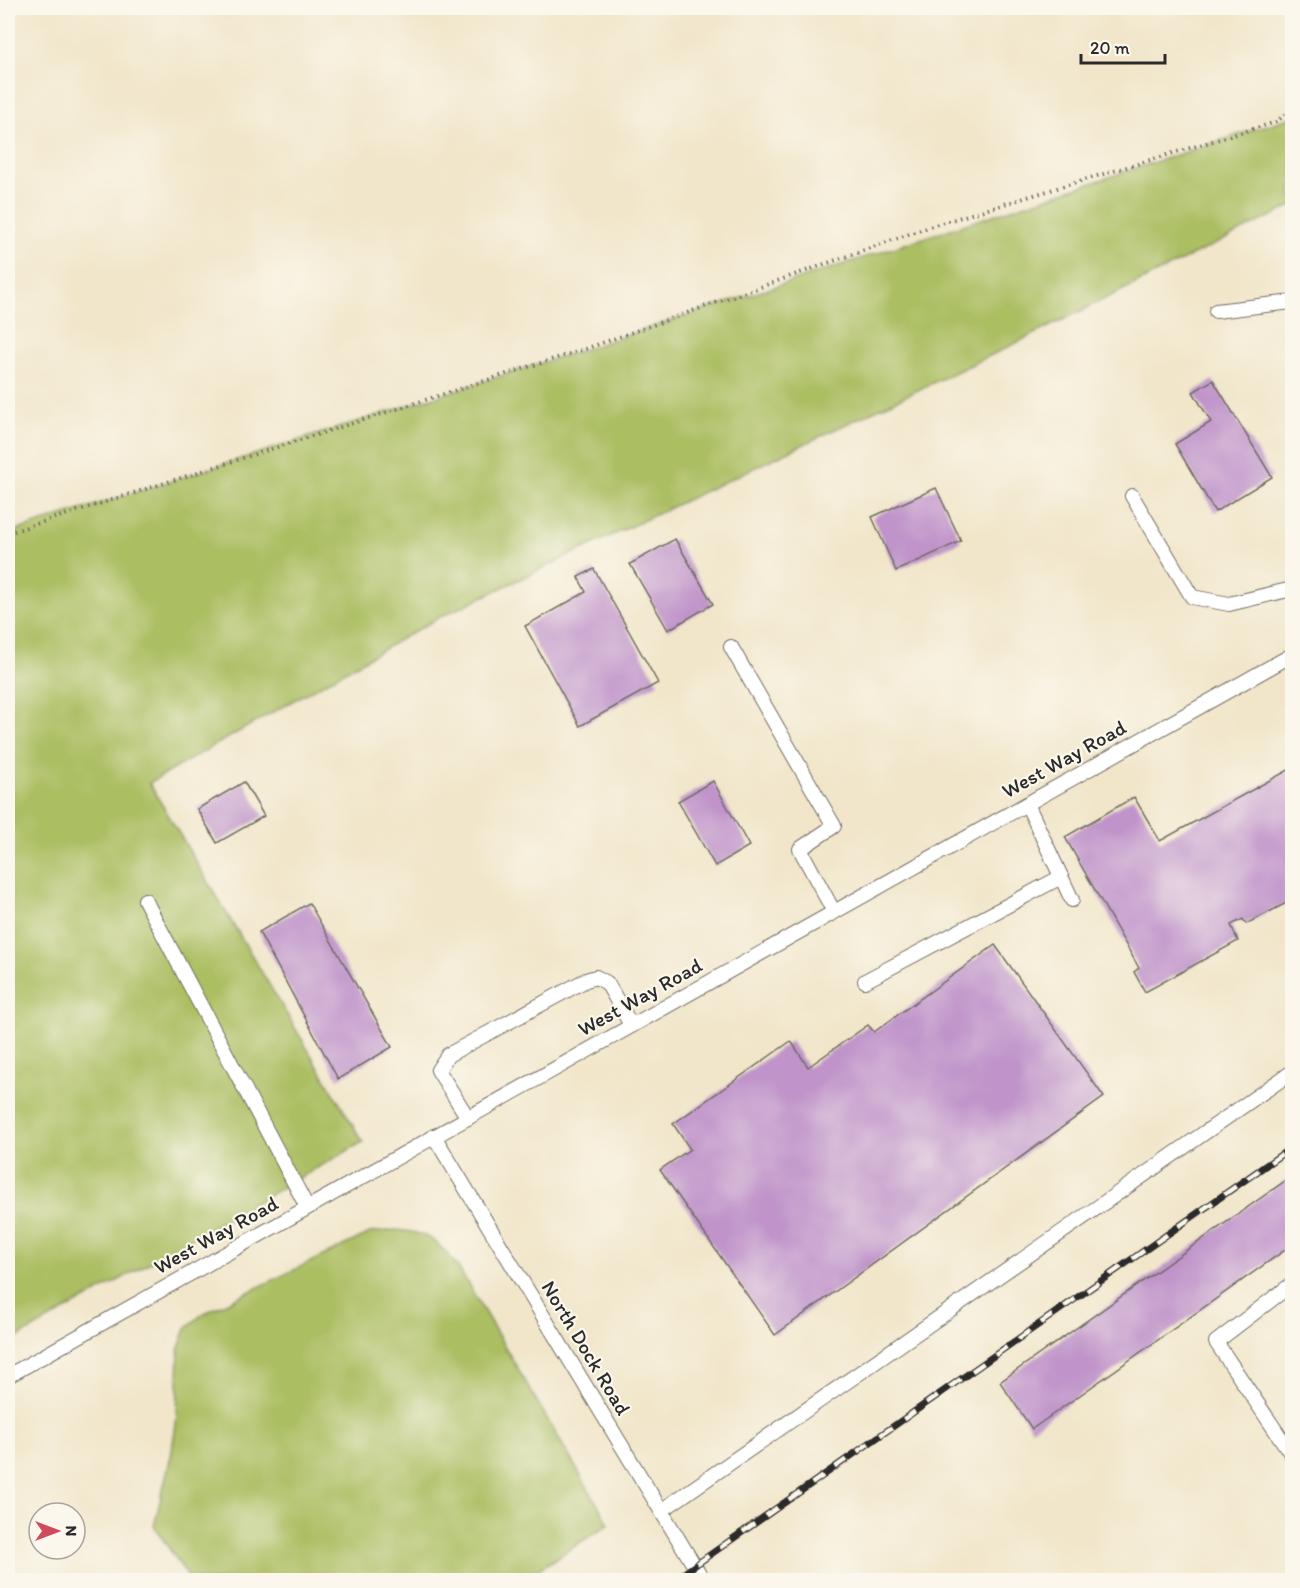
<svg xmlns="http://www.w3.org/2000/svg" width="1300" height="1588" font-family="Itim,sans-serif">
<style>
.green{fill:#abbe62;stroke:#6b7446;stroke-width:1.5}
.building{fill:#c094ca}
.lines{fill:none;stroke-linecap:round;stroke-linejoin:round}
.lane-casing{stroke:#706c63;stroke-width:16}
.path{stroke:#706c63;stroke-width:4;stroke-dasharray:1.5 4.5;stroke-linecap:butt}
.lane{stroke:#fff;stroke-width:14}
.rail-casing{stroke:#2b2b2b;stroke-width:7}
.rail{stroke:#fbf7ec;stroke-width:4.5;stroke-dasharray:14;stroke-linecap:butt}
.labels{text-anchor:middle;stroke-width:4.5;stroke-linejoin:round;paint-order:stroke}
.street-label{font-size:21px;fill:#2b2b2b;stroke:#fbf7ec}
</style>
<rect width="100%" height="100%" fill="#fbf7ec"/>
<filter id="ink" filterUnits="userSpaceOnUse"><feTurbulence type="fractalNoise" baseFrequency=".0167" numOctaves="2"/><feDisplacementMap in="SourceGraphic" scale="12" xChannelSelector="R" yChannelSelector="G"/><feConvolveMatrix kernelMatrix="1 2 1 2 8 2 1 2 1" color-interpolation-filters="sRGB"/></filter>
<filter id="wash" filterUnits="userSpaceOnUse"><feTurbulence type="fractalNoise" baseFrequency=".008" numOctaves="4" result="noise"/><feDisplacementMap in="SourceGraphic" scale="24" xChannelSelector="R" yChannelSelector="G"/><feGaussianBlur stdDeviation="1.35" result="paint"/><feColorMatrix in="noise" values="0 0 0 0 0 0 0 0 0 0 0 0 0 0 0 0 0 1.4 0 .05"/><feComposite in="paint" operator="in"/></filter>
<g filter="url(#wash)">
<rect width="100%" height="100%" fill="#f1e6ca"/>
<g class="green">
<path d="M1292,117V206L1002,350L438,618L149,783L363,1142L8,1343V533L585,349Z"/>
<path d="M395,1230C430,1232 437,1241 458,1267L609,1524L522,1580H190L154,1526L171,1456L177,1417L179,1348L186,1328L203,1314L370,1233Z"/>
</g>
<g id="blocks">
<g class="building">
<path d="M1213,380L1272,477L1215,512L1175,444L1211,422L1193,392Z"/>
<path d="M936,488L961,541L896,571L872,517Z"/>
<path d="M675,539L713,604L668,630L630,564Z"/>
<path d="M594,569L658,683L580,726L525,626L586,592L578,577Z"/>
<path d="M1292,768V900L1246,924L1243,919L1231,925L1238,941L1145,992L1134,972L1139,968L1065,837L1134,797L1160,841Z"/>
<path d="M713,781L749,846L715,866L678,801Z"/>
<path d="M244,782L264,816L217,843L197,809Z"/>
<path d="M309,903L392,1047L338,1079L259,932Z"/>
<path d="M995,945L1104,1097L775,1335L660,1170L690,1149L673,1124L791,1041L808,1067L868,1025L874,1032Z"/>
<path d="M1292,1176V1245L1032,1429L1000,1382Z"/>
</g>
</g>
</g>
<g filter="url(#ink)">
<use href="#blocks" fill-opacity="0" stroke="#706c63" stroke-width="1.5"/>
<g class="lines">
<g class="lane-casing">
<g id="lane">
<path d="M1216,311L1292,302"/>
<path d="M1132,496L1192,597L1229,604L1292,589"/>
<path d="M731,647L834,826L800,849L834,912"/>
<path d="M1027,804L1072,900"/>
<path d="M145,900L307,1207"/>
<path d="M865,981L1061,877"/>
<path d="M468,1118L438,1070L448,1055L586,980L596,977L607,983L631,1025"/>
<path d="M434,1136L703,1580"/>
<path d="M1292,1284L1216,1342L1292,1455"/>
<path d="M8,1376L1292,655"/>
<path d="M661,1511L1292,1072"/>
</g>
</g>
<path class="path" d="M8,533L585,349L938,224L1276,122L1292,109"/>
<use href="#lane" class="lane"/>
<g class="rail-casing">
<path id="rail" d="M674,1580L1292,1147"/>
</g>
<use href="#rail" class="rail"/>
</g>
</g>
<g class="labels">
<g class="street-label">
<text transform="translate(1064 759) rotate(-29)" y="7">West Way Road</text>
<text transform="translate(640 997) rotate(-29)" y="7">West Way Road</text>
<text transform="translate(216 1235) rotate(-29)" y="7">West Way Road</text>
<text transform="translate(586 1348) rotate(59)" y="7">North Dock Road</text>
</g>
</g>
<rect width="1300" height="1588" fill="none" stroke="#fbf7ec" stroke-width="30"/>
<g transform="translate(57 1531) rotate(90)"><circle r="28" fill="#fbf7ec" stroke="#a8a59f" stroke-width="1.5"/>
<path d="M0-4.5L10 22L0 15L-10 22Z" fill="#d1495b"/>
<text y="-9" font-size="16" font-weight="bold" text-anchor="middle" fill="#2b2b2b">N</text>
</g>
<path d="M1081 54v9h84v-9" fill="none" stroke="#2b2b2b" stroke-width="3"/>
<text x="1090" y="54" font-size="18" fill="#2b2b2b" stroke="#fbf7ec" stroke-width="4.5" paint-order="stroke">20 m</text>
</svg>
